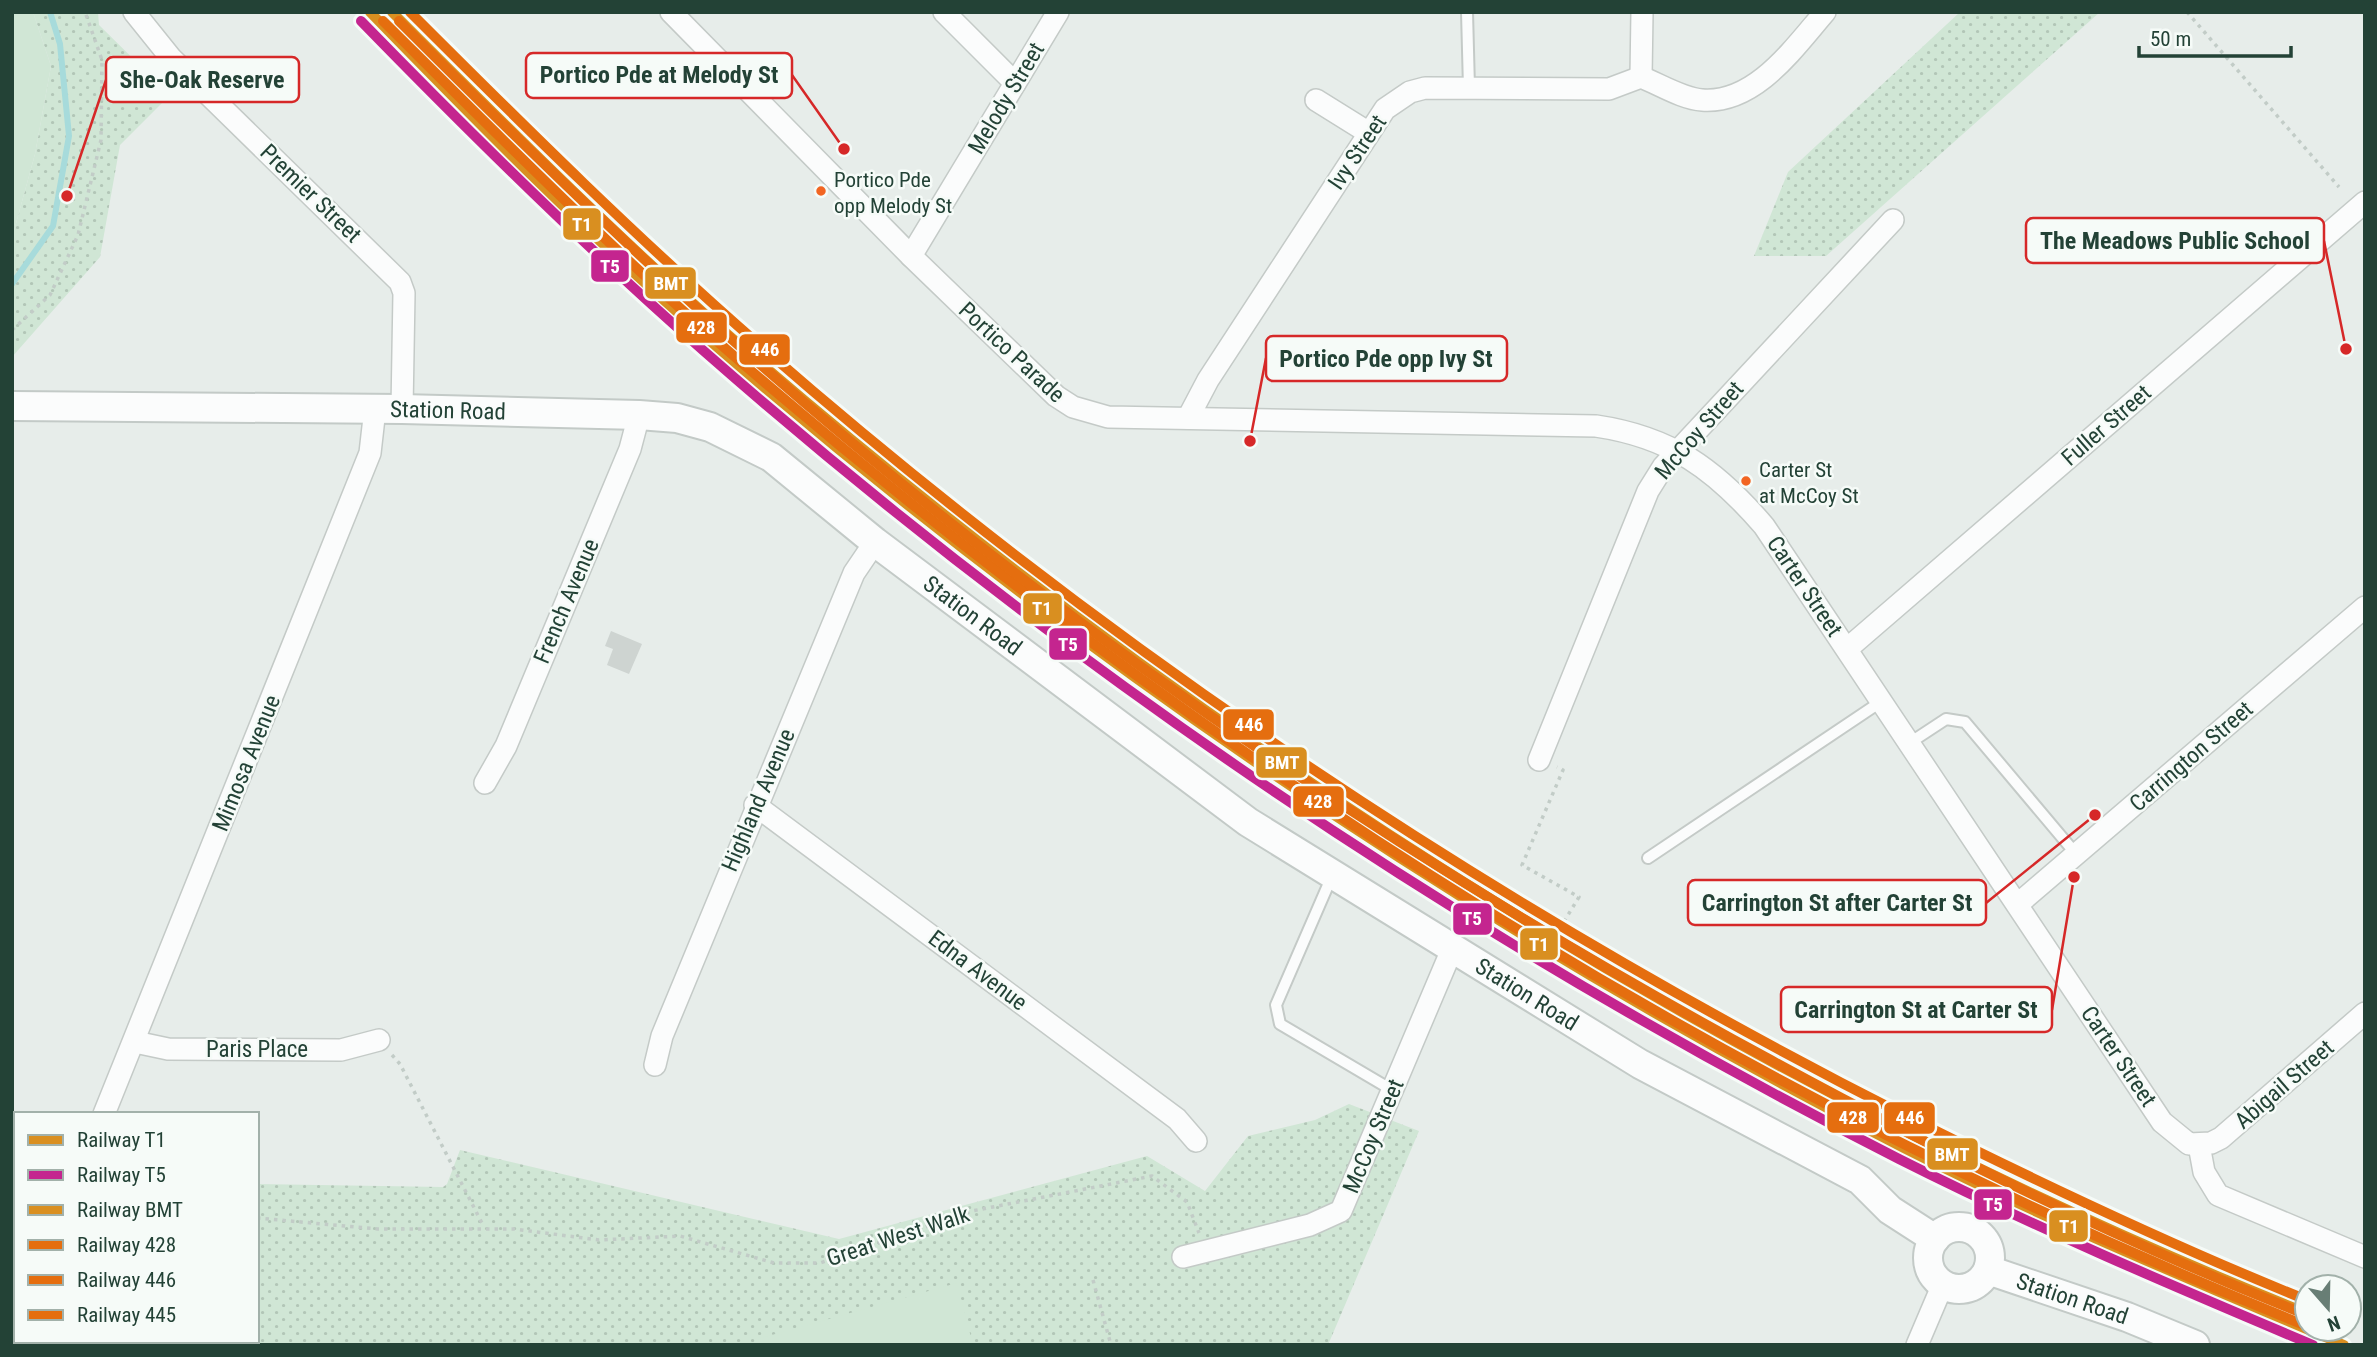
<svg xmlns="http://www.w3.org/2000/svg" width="2377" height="1357" font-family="'Roboto Condensed',sans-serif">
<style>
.grass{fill:url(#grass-dots)}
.pitch{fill:#d0e6d5}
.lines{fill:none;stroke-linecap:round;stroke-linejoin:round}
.stream{stroke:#a7dbdb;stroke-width:6}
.building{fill:#ced4d1}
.service-casing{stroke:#c4cac7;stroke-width:14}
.minor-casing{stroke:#c4cac7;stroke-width:24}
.secondary-casing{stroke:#c3cac7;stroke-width:32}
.path{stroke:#c2ccc7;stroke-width:3.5;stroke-dasharray:3.5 5;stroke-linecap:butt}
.service{stroke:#fbfcfc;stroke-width:10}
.minor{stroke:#fbfcfc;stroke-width:21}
.secondary{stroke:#fbfcfc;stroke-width:28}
.rail-1-casing{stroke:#f6fbf8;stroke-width:16}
.rail-2-casing{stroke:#f6fbf8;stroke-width:16}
.rail-3-casing{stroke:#f6fbf8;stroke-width:16}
.rail-4-casing{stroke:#f6fbf8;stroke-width:16}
.rail-5-casing{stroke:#f6fbf8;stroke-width:16}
.rail-6-casing{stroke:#f6fbf8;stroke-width:16}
.rail-1{stroke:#d98f20;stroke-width:10}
.rail-2{stroke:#c4258f;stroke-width:10}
.rail-3{stroke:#d98f20;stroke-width:10}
.rail-4{stroke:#e56e0f;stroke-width:10}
.rail-5{stroke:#e56e0f;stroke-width:10}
.rail-6{stroke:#e56e0f;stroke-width:10}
.bus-dot{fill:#f26522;stroke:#f6fbf8;stroke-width:2.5}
.labels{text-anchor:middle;stroke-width:5;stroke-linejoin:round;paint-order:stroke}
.bus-label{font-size:21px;fill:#234236;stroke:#f6fbf8;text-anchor:start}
.street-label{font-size:23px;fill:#234236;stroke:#f6fbf8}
.leader{fill:none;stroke:#d62828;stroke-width:2.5}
.callout-dot{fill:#d62828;stroke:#f6fbf8;stroke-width:2.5}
.callout{fill:#f6fbf8;stroke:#d62828;stroke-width:2.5}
.callout-label{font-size:24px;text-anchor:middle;font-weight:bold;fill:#234236}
.line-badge{stroke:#f6fbf8;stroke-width:2.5}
.badge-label{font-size:19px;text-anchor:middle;font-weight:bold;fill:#fff}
</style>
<defs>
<pattern id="grass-dots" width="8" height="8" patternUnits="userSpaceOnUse" patternTransform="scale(1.75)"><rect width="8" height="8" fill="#d0e6d5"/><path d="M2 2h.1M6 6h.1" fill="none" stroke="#b2c6b7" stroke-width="1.8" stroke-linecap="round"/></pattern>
</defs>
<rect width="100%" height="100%" fill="#e7edea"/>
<g class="grass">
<path d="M33,12H98L99,25L170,95L120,145L100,257L12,357V238L35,154L51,66Z"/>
<path d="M1960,12H2100L1826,256H1754L1788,172Z"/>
<path d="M1349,1104L1419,1131L1328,1345H12V1260L16,1261V1341H257V1184L443,1187L447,1184L460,1150L839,1239L1147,1156L1205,1191L1248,1136L1315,1120Z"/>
</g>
<g class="pitch">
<path d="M12,12H33L51,66L35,154L12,238Z"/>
<path d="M957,1283L973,1345H760L758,1339Z"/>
</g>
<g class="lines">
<path class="stream" d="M12,284L53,226L69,136L60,44L50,12"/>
</g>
<path class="building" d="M611,631L642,644L629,674L607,665L613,649L605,646Z"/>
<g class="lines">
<g class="service-casing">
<g id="service">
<path d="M1467,12L1469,88"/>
<path d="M1911,742L1946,719L1965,722L2076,854"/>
<path d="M1648,858L1882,701"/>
<path d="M1332,876L1276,1005L1280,1024L1392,1090"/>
</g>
</g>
<g class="minor-casing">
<g id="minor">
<path d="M134,12L171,58L400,282L404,293L402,409"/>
<path d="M671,12L911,256L1056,396L1073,407L1108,417L1596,426C1671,437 1715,469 1764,526L2162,1122L2189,1144L2211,1143L2221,1138L2365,1013"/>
<path d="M944,12L1015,83"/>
<path d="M1641,77C1659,84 1683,99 1702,100C1755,104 1793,49 1825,12"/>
<path d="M1641,77L1642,12"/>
<path d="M1316,100L1369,133"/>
<path d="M911,256L1058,12"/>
<path d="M1188,418L1208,380L1385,109L1410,92L1425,88L1609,89L1641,77"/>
<path d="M1847,649L2365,202"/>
<path d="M1539,760L1648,491L1663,467L1893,220"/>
<path d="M485,783L506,746L630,449L639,415"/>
<path d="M755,805L1177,1119L1196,1141"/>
<path d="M2018,904L2365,607"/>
<path d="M135,1042L168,1049L341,1050L379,1040"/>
<path d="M655,1065L662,1036L854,573L875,542"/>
<path d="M104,1114L370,453L375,409"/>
<path d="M2199,1145L2204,1172L2218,1195L2365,1257"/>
<path d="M1183,1257L1310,1225L1341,1211L1453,947"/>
<path d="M1917,1345L1943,1284"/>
</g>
</g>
<g class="secondary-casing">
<g id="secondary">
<path id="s1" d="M12,406L402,409L639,415L677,418L710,427L771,457L875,542L1248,822L1640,1064L1860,1180L1890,1210L1935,1239"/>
<circle cx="1959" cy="1258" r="31"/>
<path id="s2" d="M1988,1270L2127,1317L2195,1345"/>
</g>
</g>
<g class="path">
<path d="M2187,12L2339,187"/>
<path d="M12,330L50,295L78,235L101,140L102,60L85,12"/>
<path d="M1470,929L1473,931L1483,924L1541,959L1579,897L1522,865L1563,770L1557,767"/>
<path d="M392,1055L400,1064L484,1227"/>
<path d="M257,1218L378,1229H514L599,1240L680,1236L774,1263H820L972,1211L1152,1176L1187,1202L1199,1233"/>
<path d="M1093,1280L1111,1345"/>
<path d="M12,1331L16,1329"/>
</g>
<use href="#service" class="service"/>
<use href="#minor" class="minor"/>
<use href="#secondary" class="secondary"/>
<g class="rail-1-casing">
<path id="rail-1" d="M370,12C482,127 595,242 717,347C1080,660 1477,930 1904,1148C2048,1221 2196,1282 2344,1345"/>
</g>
<g class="rail-2-casing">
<path id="rail-2" d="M361,21C472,135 585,247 705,352C1067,670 1470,941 1899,1159C2034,1227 2173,1286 2313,1345"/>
</g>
<g class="rail-3-casing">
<path id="rail-3" d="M392,12C511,131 630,250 757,360C1218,756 1742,1087 2307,1313"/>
</g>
<g class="rail-4-casing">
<path id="rail-4" d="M383,21C502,139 621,259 749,369C1211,766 1736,1097 2302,1324"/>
</g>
<g class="rail-5-casing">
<path id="rail-5" d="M410,12C525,127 640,241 763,348C1110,651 1496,908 1906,1116C2038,1182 2170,1245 2307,1300"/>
</g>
<g class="rail-6-casing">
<path id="rail-6" d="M399,21C506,128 614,234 727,335C1042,616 1396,857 1767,1058C1941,1153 2118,1240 2302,1313"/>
</g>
<use href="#rail-1" class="rail-1"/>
<use href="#rail-2" class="rail-2"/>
<use href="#rail-3" class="rail-3"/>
<use href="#rail-4" class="rail-4"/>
<use href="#rail-5" class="rail-5"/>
<use href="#rail-6" class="rail-6"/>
</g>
<g class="bus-dot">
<circle cx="821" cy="191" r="6"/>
<circle cx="1746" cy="481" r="6"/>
</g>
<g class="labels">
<g class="bus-label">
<text x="834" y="187">Portico Pde<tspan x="834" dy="26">opp Melody St</tspan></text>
<text x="1759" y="477">Carter St<tspan x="1759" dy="26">at McCoy St</tspan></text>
</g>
<g class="street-label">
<text transform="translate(1006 98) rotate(-59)" y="8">Melody Street</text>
<text transform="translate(1357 152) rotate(-56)" y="8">Ivy Street</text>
<text transform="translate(311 193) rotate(44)" y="8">Premier Street</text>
<text transform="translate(1012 352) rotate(43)" y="8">Portico Parade</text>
<text dy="8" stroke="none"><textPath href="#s1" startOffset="436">Station Road</textPath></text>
<text transform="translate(2106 425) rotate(-41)" y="8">Fuller Street</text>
<text transform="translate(1699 430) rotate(-49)" y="8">McCoy Street</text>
<text transform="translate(1805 586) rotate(56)" y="8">Carter Street</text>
<text transform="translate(566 601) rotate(-67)" y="8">French Avenue</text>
<text dy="8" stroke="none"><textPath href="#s1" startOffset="1024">Station Road</textPath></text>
<text transform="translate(2191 756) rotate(-41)" y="8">Carrington Street</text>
<text transform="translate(246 763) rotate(-68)" y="8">Mimosa Avenue</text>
<text transform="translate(758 800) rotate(-67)" y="8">Highland Avenue</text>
<text transform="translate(978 970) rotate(37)" y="8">Edna Avenue</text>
<text dy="8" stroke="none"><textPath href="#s1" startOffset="1696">Station Road</textPath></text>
<text x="257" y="1057">Paris Place</text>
<text transform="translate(2119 1056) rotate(56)" y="8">Carter Street</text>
<text transform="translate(2284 1084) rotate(-41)" y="8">Abigail Street</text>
<text transform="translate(1373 1136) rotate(-67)" y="8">McCoy Street</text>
<text transform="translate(898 1236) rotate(-18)" y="8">Great West Walk</text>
<text dy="8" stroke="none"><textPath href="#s2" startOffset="89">Station Road</textPath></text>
</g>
</g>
<path class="leader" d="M844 149L792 75M67 196L106 80M2346 349L2324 241M1250 441L1266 358M2095 815L1986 903M2074 877L2052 1010"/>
<g class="callout-dot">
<circle cx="844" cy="149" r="7"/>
<circle cx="67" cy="196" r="7"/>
<circle cx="2346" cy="349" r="7"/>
<circle cx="1250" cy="441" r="7"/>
<circle cx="2095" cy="815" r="7"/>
<circle cx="2074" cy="877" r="7"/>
</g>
<g class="callout">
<rect x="526" y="53" width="266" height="45" rx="7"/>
<rect x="106" y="57" width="193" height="45" rx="7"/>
<rect x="2026" y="218" width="298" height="45" rx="7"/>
<rect x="1266" y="336" width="241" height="45" rx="7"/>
<rect x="1688" y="880" width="298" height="45" rx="7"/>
<rect x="1781" y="987" width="271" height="45" rx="7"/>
</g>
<g class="callout-label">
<text x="659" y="83">Portico Pde at Melody St</text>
<text x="202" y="88">She-Oak Reserve</text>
<text x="2175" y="249">The Meadows Public School</text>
<text x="1386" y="367">Portico Pde opp Ivy St</text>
<text x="1837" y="911">Carrington St after Carter St</text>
<text x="1916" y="1018">Carrington St at Carter St</text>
</g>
<g class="line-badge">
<rect x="562" y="207" width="40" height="34" rx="7" fill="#d98f20"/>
<rect x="590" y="249" width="40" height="34" rx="7" fill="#c4258f"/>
<rect x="644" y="266" width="53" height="34" rx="7" fill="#d98f20"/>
<rect x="675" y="311" width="53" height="33" rx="7" fill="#e56e0f"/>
<rect x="738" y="333" width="53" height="33" rx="7" fill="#e56e0f"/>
<rect x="1022" y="592" width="41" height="33" rx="7" fill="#d98f20"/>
<rect x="1048" y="627" width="40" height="34" rx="7" fill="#c4258f"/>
<rect x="1222" y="708" width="53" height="33" rx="7" fill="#e56e0f"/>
<rect x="1255" y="746" width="53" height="33" rx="7" fill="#d98f20"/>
<rect x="1292" y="785" width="53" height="33" rx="7" fill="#e56e0f"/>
<rect x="1452" y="902" width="41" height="34" rx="7" fill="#c4258f"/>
<rect x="1519" y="927" width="40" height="34" rx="7" fill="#d98f20"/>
<rect x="1826" y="1101" width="54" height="33" rx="7" fill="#e56e0f"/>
<rect x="1883" y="1101" width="53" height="34" rx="7" fill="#e56e0f"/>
<rect x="1926" y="1137" width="53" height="34" rx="7" fill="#d98f20"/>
<rect x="1973" y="1188" width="40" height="33" rx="7" fill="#c4258f"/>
<rect x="2048" y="1209" width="41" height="34" rx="7" fill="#d98f20"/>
</g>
<g class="badge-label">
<text x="582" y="231">T1</text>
<text x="610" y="273">T5</text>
<text x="671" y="290">BMT</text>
<text x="701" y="334">428</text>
<text x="765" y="356">446</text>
<text x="1042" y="615">T1</text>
<text x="1068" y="651">T5</text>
<text x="1249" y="731">446</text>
<text x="1282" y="769">BMT</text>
<text x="1318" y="808">428</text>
<text x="1472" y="925">T5</text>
<text x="1539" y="951">T1</text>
<text x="1853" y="1124">428</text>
<text x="1910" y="1124">446</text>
<text x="1952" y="1161">BMT</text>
<text x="1993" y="1211">T5</text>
<text x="2069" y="1233">T1</text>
</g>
<rect width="2377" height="1357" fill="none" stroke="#234236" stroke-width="28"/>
<rect x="14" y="1112" width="245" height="231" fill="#f6fbf8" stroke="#a2b1aa" stroke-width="2"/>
<rect x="28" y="1135" width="35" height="10" fill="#d98f20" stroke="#a2b1aa" stroke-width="2"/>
<text x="77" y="1147" font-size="21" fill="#234236">Railway T1</text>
<rect x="28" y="1170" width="35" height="10" fill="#c4258f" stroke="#a2b1aa" stroke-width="2"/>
<text x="77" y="1182" font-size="21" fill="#234236">Railway T5</text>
<rect x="28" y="1205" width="35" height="10" fill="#d98f20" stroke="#a2b1aa" stroke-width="2"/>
<text x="77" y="1217" font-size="21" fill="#234236">Railway BMT</text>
<rect x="28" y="1240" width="35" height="10" fill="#e56e0f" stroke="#a2b1aa" stroke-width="2"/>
<text x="77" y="1252" font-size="21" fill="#234236">Railway 428</text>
<rect x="28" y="1275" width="35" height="10" fill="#e56e0f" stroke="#a2b1aa" stroke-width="2"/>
<text x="77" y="1287" font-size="21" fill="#234236">Railway 446</text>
<rect x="28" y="1310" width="35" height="10" fill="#e56e0f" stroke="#a2b1aa" stroke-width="2"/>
<text x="77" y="1322" font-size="21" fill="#234236">Railway 445</text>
<g transform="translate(2328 1308) rotate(160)"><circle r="33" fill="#f6fbf8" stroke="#a2b1aa" stroke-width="2"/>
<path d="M0-5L12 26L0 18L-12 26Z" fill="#687e75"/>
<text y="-10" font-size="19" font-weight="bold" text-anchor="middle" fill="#234236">N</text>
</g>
<path d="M2139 46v10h152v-10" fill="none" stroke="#234236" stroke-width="3.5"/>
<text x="2150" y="46" font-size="21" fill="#234236" stroke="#f6fbf8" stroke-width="5" paint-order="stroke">50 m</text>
</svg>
